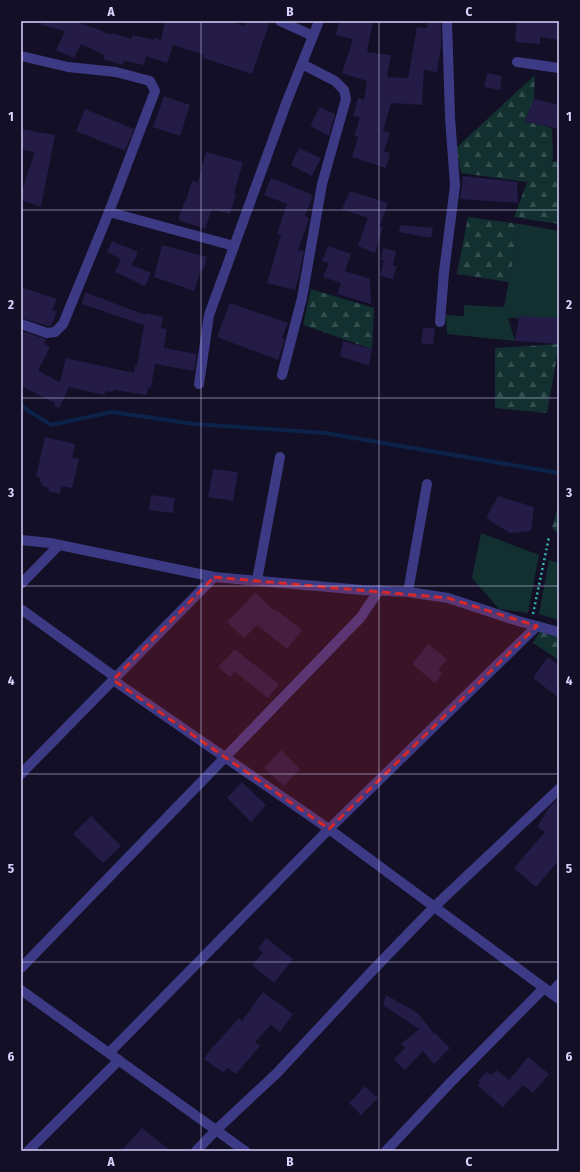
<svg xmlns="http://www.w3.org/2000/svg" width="580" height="1172" font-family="'Fira Sans Condensed',sans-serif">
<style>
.grass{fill:#12302f}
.forest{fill:url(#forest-firs)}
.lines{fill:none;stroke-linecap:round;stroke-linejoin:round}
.stream{stroke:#0c2248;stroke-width:4}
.building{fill:#241b47}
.path{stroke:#2fb8b0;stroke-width:2.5;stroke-dasharray:2 3;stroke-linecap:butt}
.minor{stroke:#3d3a85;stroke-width:10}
.marked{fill:#d62828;fill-opacity:0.2;stroke:#d62828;stroke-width:3;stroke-dasharray:8 5;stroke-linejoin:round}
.grid{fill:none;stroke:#d9d4ff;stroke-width:1;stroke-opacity:0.55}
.neatline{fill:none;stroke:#d9d4ff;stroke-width:1.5}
.grid-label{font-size:13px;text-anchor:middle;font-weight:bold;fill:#d9d4ff}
</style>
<defs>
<pattern id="forest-firs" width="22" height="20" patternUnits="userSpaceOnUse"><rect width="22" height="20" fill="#12302f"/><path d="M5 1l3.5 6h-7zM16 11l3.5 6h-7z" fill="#344d4e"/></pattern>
</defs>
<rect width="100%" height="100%" fill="#130f26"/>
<g class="grass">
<path d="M520,224L559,231V319L508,318L515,341L447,334L446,315L464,316V305L504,307Z"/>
<path d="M481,533L539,555L528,613L499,609L472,578Z"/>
<path d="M549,560L559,563V620L539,614Z"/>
</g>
<g class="forest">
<path d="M535,75L534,99L525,121L552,128L553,159L551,161L559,162V224L514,217L528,180L526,182L461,173L456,148Z"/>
<path d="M468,217L520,224L509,282L457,274Z"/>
<path d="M311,289L374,308L372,349L303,325Z"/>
<path d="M559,344L547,413L495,408V348Z"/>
<path d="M558,506H559V534L552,528Z"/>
<path d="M540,631L559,636V660L533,643Z"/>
</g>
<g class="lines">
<path class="stream" d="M21,406L51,425L112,412L195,424L325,433L559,473"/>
</g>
<g class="building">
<path d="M42,21H72L95,28L111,35L112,33L132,39V35L154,40L155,38L161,40L165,21H229L244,26L246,21H270L252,74L203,58L204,55L173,45L167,63L146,56L144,65L124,61L123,65L103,59L104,55L81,44L74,58L56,50L65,31L41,25Z"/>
<path d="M339,21H373L367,52L391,55L387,77L408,78L417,27L427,28L428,21H441V46L437,72L424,70L422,105L391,103L383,131L390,133L384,151L390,153L386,168L352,157L358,137L354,136L360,118L353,116L358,98L364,100L367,81L342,73L353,39L336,35Z"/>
<path d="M517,21H559V40L540,37V44L515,42Z"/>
<path d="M487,73L502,76L500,90L484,87Z"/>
<path d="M164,96L190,105L180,136L153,127Z"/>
<path d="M534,99L559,105V129L525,121Z"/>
<path d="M320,107L335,114L329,136L310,126Z"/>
<path d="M85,109L134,129L125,151L76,131Z"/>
<path d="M21,129L55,135L41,207L21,200V193L35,152L21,150Z"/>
<path d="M299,148L321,158L312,176L291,165Z"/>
<path d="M206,152L243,162L234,193L236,194L230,214L212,209L205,229L178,220L184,203H185L192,181L198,182Z"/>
<path d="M463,176L517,182L518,203L460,199Z"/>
<path d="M271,178L313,195L305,216L309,219L298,250L304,251L299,276L295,290L267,283L281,235L277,234L287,204L264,195Z"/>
<path d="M350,191L388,203L380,226L383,227L375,253L358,246L368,218L342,209Z"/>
<path d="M400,225L433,228L431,238L399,232Z"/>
<path d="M112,241L138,252L132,265L151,273L145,286L115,272L121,259L107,252Z"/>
<path d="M162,245L207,257L203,271L201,270L194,291L154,277Z"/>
<path d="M328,246L351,254L345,271L370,279L371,304L337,294L341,283L323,277L329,263L322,261Z"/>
<path d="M383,248L396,251L393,266H397L393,279L380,276L384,260H381Z"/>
<path d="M21,287L57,299L52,310L57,312L51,326H48L21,318Z"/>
<path d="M85,292L145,315V313L163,317L161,328L167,329L164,348L197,354L194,371L155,364L151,388L148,387L147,395L114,390L113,392L106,391L104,395L69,387L59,408L55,406V403L21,386V331L46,339L44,344L50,347L38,371L60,382L66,358L134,373L135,365L137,366L144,325L82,304Z"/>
<path d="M230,303L288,323L282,338L285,339L278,360L217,337Z"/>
<path d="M519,316L559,318V344L515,341Z"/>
<path d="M423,328H435L433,345L421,343Z"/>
<path d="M343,341L372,349L369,366L340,356Z"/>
<path d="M45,437L75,444L72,458L79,459L72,488L61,486L60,494L48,491L49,488L43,486L42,483L39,482L40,478L36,477Z"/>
<path d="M213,469L238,472L233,501L208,497Z"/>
<path d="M151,495L175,498L173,513L149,510Z"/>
<path d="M498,496L534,507L531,531L510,533L486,518Z"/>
<path d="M255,593L275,611L276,610L302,630L287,649L257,625L244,638L227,622Z"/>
<path d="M428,644L447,659L438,670L442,673L435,683L412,664Z"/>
<path d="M235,649L254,665V664L279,684L268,698L235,672L230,677L218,667Z"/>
<path d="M548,657L559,665V698L533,678Z"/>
<path d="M281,750L300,769L284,786L264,768Z"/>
<path d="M242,782L266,805L251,822L227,798Z"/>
<path d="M559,798V860L536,887L514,868L545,832L537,827L551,805Z"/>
<path d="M91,816L121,846L103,863L73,834Z"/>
<path d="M266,938L293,959L274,983L252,965L263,953L258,949Z"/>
<path d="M263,992L293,1014L280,1032L271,1025L255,1042L260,1046L236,1074L227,1068L224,1073L204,1059L212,1047H213L239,1018L242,1021Z"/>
<path d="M386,995L418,1013L434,1034L435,1033L450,1048L434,1064L423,1051L405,1070L394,1059L405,1048L401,1044L419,1029L383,1005Z"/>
<path d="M528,1057L549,1074L533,1093L523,1085L503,1107L477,1085L480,1083L478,1081L486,1072L492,1075L496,1070L509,1080Z"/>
<path d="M365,1086L378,1098L361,1115L349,1103Z"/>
<path d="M142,1128L171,1151H121Z"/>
</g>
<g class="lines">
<path class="path" d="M533,614L549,537"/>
<g class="minor">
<path d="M280,21L313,36"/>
<path d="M21,56L68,67L116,72L150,81L155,91L109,212L63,324L55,332L47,333L21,324"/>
<path d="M517,62L559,68"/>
<path d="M109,212L234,246"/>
<path d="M440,322L444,272L455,186L450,117L447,21"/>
<path d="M282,375L302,298L322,184L346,99L344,90L335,81L302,64"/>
<path d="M199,384L209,315L287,101L319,21"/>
<path d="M21,540L50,543L214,577L362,590L408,592L448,598L518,621L559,632"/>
<path d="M257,580L280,457"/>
<path d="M21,584L59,545"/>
<path d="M408,592L427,484"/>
<path d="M21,609L115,677"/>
<path d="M113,680L329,829L559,999"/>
<path d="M21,774L214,577"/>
<path d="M21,968L361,617L379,590"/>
<path d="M21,990L245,1151"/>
<path d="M551,993L559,984"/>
<path d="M109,1053L329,829L537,626"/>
<path d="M28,1151L119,1060"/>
<path d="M196,1151L216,1130L277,1073L373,970L434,907L559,789"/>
<path d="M386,1151L451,1082L544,988"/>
</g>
</g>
<path class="marked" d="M214,577L448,598L537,626L329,829L113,680Z"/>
<path class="grid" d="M201,21V1151M379,21V1151M21,210H559M21,398H559M21,586H559M21,774H559M21,962H559"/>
<rect width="580" height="1172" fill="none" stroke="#130f26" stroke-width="44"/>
<rect x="22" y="22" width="536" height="1128" class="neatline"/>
<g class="grid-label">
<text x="111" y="16">A</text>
<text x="290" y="16">B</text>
<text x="469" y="16">C</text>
<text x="11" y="121">1</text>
<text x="569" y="121">1</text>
<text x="11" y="309">2</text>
<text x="569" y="309">2</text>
<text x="11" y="497">3</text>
<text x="569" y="497">3</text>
<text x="11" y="685">4</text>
<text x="569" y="685">4</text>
<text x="11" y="873">5</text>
<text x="569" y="873">5</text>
<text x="11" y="1061">6</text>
<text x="569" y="1061">6</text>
<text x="111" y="1166">A</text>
<text x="290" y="1166">B</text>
<text x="469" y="1166">C</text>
</g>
</svg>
